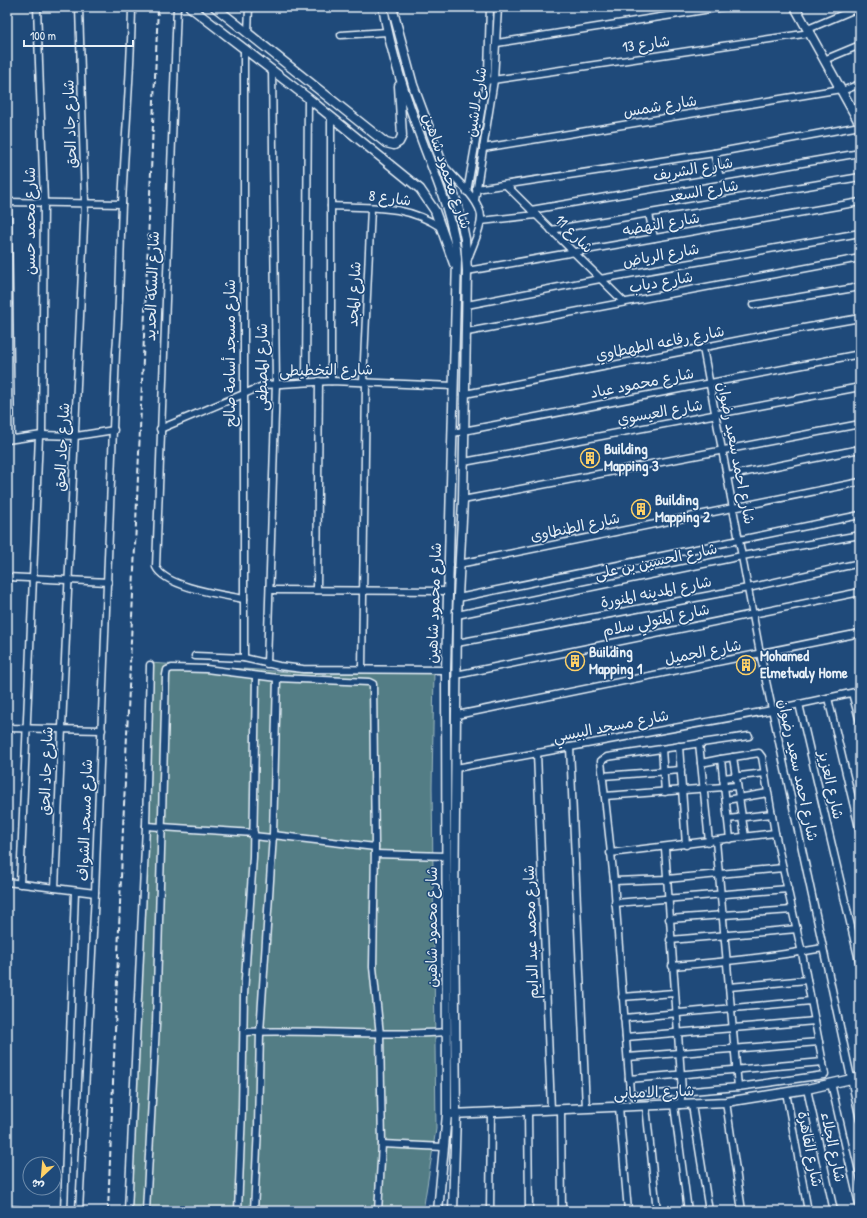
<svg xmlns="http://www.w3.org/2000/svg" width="867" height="1218" font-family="'Patrick Hand','Playpen Sans Arabic',sans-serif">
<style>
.green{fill:#527d85;stroke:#9db7be}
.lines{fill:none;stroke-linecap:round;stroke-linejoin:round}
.street-casing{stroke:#e8f1f8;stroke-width:9}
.secondary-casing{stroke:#e8f1f8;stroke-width:11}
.street{stroke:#1f4a7a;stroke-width:6}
.secondary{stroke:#1f4a7a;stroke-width:8}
.rail{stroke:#e8f1f8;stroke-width:2;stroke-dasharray:6 3;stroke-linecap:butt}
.labels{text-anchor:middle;stroke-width:3;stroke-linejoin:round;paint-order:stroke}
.street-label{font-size:15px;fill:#e8f1f8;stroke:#1f4a7a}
.poi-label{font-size:15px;font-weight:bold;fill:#e8f1f8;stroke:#1f4a7a;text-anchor:start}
</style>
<rect width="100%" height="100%" fill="#1f4a7a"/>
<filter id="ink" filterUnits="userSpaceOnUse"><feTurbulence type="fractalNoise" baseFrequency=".025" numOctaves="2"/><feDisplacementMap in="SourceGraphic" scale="8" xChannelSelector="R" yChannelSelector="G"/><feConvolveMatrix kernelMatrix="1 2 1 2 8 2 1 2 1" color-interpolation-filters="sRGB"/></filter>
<g filter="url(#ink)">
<path class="green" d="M149,663L321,674L434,672L432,787L436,1129L423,1211H129Z"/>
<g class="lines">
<g class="street-casing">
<g id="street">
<path d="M37,7L44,202L42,435"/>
<path d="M177,7L156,567C165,587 223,595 244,599"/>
<path d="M808,29L860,7"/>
<path d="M248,33L249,7"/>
<path d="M341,35L387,32"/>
<path d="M497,43L723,7"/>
<path d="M244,49V658"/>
<path d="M824,60L860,45"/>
<path d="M486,81L810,33"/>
<path d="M842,91L860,84"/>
<path d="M331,118V381"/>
<path d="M7,146L11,439"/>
<path d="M483,148L841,89"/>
<path d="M714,153L720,178"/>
<path d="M445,167C456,180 481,201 481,217C481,231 472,246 468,259"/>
<path d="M506,185L624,302"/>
<path d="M476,189L714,153L860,126"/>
<path d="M467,192L488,72L490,7"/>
<path d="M475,200L494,80L498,7"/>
<path d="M7,202L122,204"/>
<path d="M331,206C373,208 405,204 442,228"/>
<path d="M531,210L860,153"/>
<path d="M649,214L654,238"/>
<path d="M481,221L536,215"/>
<path d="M551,230L860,177"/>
<path d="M467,271L860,202"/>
<path d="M467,305L600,279L860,233"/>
<path d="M753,305L860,287"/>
<path d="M467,332L860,258"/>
<path d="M703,348L760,653L860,1120"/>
<path d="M306,381L308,98"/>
<path d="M363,382L371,208"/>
<path d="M465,394L781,332L860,318"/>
<path d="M160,429L265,385L331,381L454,386"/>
<path d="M453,433L860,354"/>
<path d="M7,440L42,435L76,436L114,430"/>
<path d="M464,462L860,387"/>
<path d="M727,476L860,449"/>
<path d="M463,500L860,424"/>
<path d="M459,564L860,482"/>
<path d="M7,577L108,582"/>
<path d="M270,590L448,591"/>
<path d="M317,590L319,381"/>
<path d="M458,598L860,515"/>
<path d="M457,615L742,556L860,535"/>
<path d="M457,643L748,588L860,563"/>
<path d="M195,656L244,658L279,666L303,669L446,670"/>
<path d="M267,664L276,383L272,70"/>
<path d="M362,669L366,382"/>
<path d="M456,675L860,592"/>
<path d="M852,693L860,722"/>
<path d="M828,698L860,832"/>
<path d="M799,704L860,965"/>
<path d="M457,715L860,633"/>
<path d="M7,728L102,730"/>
<path d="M699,743L709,842"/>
<path d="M679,746L686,845"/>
<path d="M570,747L586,1108"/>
<path d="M662,749L665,792"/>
<path d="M537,753L551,1110"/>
<path d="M733,757L745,837"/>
<path d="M701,763L721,759"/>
<path d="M456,768L772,710L860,691"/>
<path d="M603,776L681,770"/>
<path d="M723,778L765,773"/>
<path d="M605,796L737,786"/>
<path d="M726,800L768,793"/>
<path d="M728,819L772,814"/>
<path d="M146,826L254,833"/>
<path d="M273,835L375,847"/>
<path d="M253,836L272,838"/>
<path d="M730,839L721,759L759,753L762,757L775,833L802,953L825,1074L824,1075L738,1087L634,1096L630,1092L614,881L601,761L607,757L749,736"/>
<path d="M716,841L738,1087"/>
<path d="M665,848L682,1091L680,1105"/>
<path d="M610,853L775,833"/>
<path d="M375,854L446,856"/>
<path d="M614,881L667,879L783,868"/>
<path d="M7,882L95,893"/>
<path d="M20,884L39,436"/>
<path d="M55,888L85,202L79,7"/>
<path d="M615,903L788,889"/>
<path d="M669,919L792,910"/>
<path d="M670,940L797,929"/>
<path d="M672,966C723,962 773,957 823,948"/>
<path d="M729,987L807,980"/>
<path d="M622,997L674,993"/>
<path d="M624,1018L811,1001"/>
<path d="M244,1032C311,1029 379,1037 446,1032"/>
<path d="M626,1037L815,1021"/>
<path d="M628,1057L819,1042"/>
<path d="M629,1079L823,1062"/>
<path d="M831,1083L860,1209"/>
<path d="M807,1089L834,1211"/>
<path d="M786,1092L808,1211"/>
<path d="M726,1102L742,1211"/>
<path d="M674,1105L688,1211"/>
<path d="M692,1105L709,1211"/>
<path d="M646,1106L657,1211"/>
<path d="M619,1107L628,1211"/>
<path d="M561,1110L562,1211"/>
<path d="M528,1111L529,1211"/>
<path d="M382,1144L444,1147"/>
<path d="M7,1209L27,1211"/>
<path d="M64,1211L75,891"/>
<path d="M79,1211L95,893L116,352C120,303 120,254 122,204C125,138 131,73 132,7"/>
<path d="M128,1211L146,826L150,665"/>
<path d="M146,1211L156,1025L166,675L167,670L172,668L206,669L277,678L369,682L373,684L375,847L373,967L380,1035L382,1144L378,1211"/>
<path d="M238,1211L242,1110L244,994L253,857L256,676"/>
<path d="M254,1211L258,1127L260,1032L273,835L277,678"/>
<path d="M490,1211L491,1112"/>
</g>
</g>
<g class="secondary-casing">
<g id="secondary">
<path d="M190,7L308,98L420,189L435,211L454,264"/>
<path d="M215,7L386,143L394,145L399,142L402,136L399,86"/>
<path d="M383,7C391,55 407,101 424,146C438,183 454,219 457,259L446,670L447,1114L438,1211"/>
<path d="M392,7L413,85L458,206L465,239L467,271L463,500L457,615L454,910L456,1114L453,1211"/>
<path d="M795,7L860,124"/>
<path d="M451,1114L726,1102L807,1089L860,1077"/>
</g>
</g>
<use href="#street" class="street"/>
<use href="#secondary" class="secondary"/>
<path class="rail" d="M108,1211L122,852L158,7"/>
</g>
</g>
<defs>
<g id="building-ring" transform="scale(1)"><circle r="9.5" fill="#1f4a7a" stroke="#ffd166" stroke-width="1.5"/><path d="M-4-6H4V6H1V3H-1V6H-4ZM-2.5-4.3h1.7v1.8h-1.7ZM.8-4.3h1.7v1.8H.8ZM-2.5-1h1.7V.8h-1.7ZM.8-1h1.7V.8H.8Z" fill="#ffd166"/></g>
</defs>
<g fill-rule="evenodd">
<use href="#building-ring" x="590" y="458"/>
<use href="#building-ring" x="641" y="509"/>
<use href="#building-ring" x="575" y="661"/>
<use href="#building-ring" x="746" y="665"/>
</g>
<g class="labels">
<g class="street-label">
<text transform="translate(646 44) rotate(-8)" y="5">شارع 13</text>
<text transform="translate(476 102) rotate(-81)" y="5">شارع لاشين</text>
<text transform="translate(660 106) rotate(-9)" y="5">شارع شمس</text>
<text transform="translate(70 124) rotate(-92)" y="5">شارع جاد الحق</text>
<text transform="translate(693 169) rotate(-10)" y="5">شارع الشريف</text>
<text transform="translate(447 171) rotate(71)" y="5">شارع محمود شاهين</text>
<text transform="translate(703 191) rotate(-10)" y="5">شارع السعد</text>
<text transform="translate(390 198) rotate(7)" y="5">شارع 8</text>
<text transform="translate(30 221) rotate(-90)" y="5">شارع محمد حسن</text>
<text transform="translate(661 224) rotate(-10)" y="5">شارع النهضه</text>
<text transform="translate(574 234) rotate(45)" y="5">شارع 11</text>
<text transform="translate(661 255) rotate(-10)" y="5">شارع الرياض</text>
<text transform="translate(661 282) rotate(-10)" y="5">شارع دياب</text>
<text transform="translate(152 286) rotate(-88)" y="5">شارع السكة الحديد</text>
<text transform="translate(354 294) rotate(-87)" y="5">شارع المجد</text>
<text transform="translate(660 343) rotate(-11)" y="5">شارع رفاعه الطهطاوي</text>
<text transform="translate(230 353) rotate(-90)" y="5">شارع مسجد أسامة صالح</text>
<text transform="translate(262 367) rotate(-90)" y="5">شارع المصطفى</text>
<text transform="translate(326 370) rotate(-1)" y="5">شارع التخطيطى</text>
<text transform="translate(642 383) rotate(-11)" y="5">شارع محمود عياد</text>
<text transform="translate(660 412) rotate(-10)" y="5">شارع العيسوي</text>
<text transform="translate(62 447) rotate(-87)" y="5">شارع جاد الحق</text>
<text transform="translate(736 453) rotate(79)" y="5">شارع احمد سعيد رضوان</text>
<text transform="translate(575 527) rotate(-12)" y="5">شارع الطنطاوى</text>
<text transform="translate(656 561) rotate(-12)" y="5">شارع الحسين بن على</text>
<text transform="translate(656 592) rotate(-11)" y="5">شارع المدينه المنورة</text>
<text transform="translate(434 603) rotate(-88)" y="5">شارع محمود شاهين</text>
<text transform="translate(656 620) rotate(-12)" y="5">شارع المتولي سلام</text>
<text transform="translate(703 652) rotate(-11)" y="5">شارع الجميل</text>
<text transform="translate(611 726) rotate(-11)" y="5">شارع مسجد البيسي</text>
<text transform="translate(798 770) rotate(78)" y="5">شارع احمد سعيد رضوان</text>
<text transform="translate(46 771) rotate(-88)" y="5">شارع جاد الحق</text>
<text transform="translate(831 785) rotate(77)" y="5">شارع العزيز</text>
<text transform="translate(85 820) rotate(-88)" y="5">شارع مسجد الشواف</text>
<text transform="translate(432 927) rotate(-90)" y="5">شارع محمود شاهين</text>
<text transform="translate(531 932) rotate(-92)" y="5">شارع محمد عبد الدايم</text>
<text transform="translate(654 1092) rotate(-2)" y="5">شارع الامبابى</text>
<text transform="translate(833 1147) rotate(78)" y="5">شارع الجلاء</text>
<text transform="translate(810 1149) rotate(79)" y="5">شارع القاهرة</text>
</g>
<g class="poi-label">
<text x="604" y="454">Building<tspan x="604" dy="17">Mapping 3</tspan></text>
<text x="655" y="505">Building<tspan x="655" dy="17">Mapping 2</tspan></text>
<text x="589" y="657">Building<tspan x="589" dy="17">Mapping 1</tspan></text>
<text x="760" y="661">Mohamed<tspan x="760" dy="17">Elmetwaly Home</tspan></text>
</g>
</g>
<rect width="867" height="1218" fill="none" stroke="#1f4a7a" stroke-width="24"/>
<rect x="12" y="12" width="843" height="1194" fill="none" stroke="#e8f1f8" stroke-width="1.5" filter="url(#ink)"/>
<g transform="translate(42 1176) rotate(206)"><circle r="19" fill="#1f4a7a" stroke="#6f8dac"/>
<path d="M0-3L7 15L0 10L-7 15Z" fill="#ffd166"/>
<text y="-6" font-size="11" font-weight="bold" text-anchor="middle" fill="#e8f1f8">ش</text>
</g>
<path d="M24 40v6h109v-6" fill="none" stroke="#e8f1f8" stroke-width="2"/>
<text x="30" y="40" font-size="12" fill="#e8f1f8" stroke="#1f4a7a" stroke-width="3" paint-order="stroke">100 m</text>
</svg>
